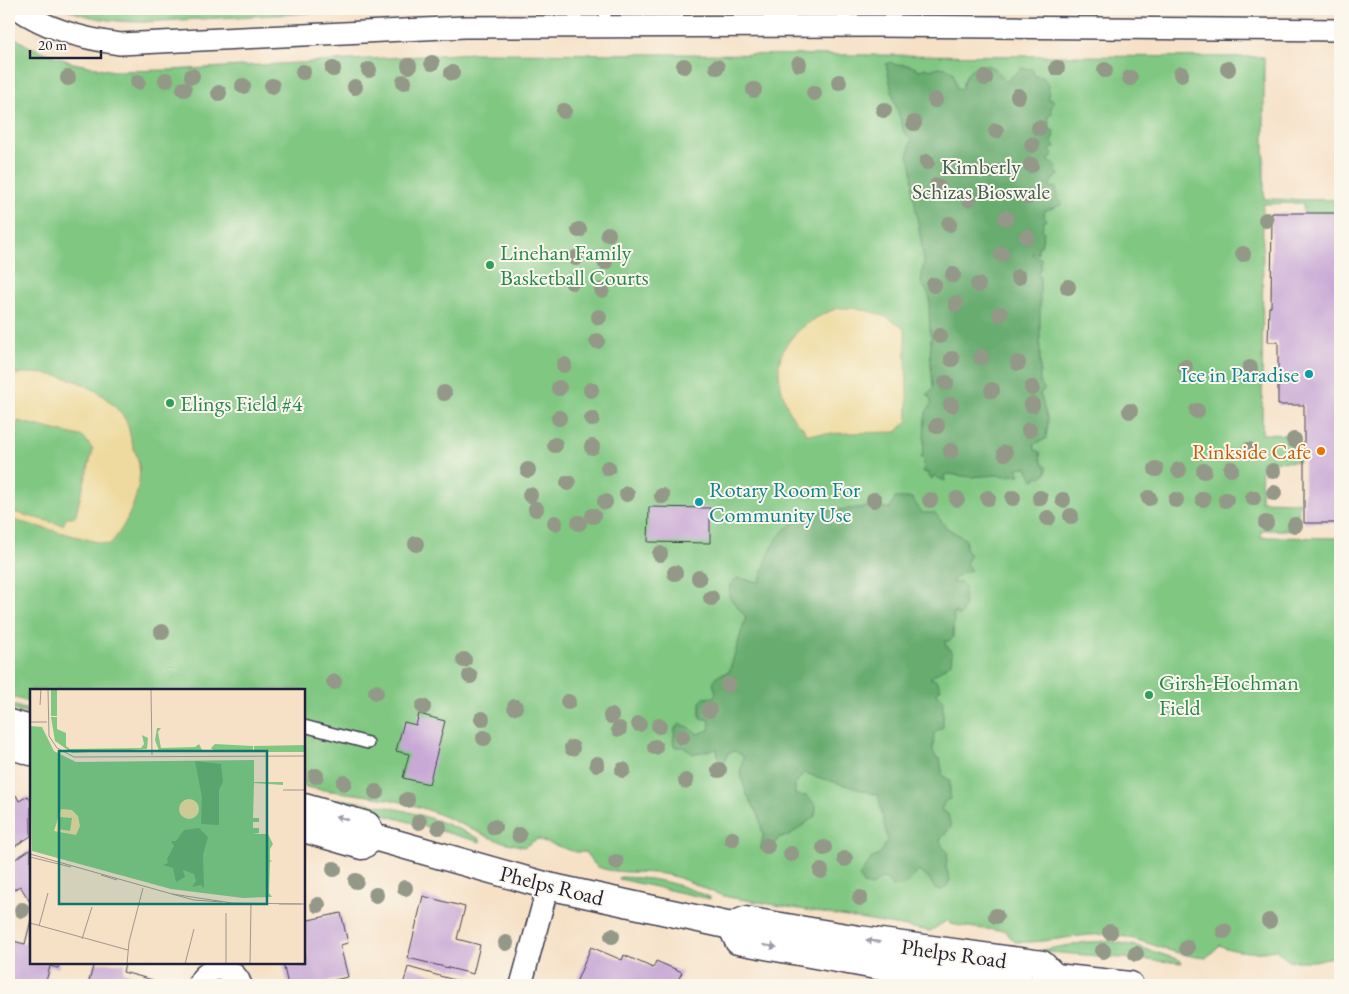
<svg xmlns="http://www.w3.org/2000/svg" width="1349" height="994" font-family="'EB Garamond',serif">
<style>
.green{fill:#80c782;stroke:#51745e}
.forest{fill:#68ac70;stroke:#456756}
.sand{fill:#eeda9e;stroke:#887e6c}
.building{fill:#c8a9d6}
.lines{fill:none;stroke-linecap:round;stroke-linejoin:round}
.service-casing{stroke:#423f50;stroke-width:14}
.minor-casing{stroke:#423f50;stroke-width:24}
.tertiary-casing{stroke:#423f50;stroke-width:29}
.service{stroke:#fff;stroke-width:11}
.minor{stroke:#fff;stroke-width:21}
.tertiary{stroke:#fff;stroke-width:26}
.tree{fill:#949888}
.oneway{fill:#9c9ca7}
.leisure-dot{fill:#2e9e5b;stroke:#fbf7ec;stroke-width:2}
.culture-dot{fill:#0f9aa8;stroke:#fbf7ec;stroke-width:2}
.food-dot{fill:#e8710a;stroke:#fbf7ec;stroke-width:2}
.labels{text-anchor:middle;stroke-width:4;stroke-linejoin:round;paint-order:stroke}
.park-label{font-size:22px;fill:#435c54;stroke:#fbf7ec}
.leisure-label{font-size:22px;fill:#27864d;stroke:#fbf7ec;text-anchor:start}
.culture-label{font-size:22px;fill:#0d838f;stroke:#fbf7ec;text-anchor:end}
.food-label{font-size:22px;fill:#c56008;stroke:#fbf7ec;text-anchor:end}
.street-label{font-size:22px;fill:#22223b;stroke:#fbf7ec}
.inset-road{fill:none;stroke:#a1958f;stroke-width:1}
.view{fill:#0f766e;fill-opacity:0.15;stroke:#0f766e;stroke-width:2.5}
.inset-edge{fill:none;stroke:#22223b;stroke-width:2.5}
</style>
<rect width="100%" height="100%" fill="#fbf7ec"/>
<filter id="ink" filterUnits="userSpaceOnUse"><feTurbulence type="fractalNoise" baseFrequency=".02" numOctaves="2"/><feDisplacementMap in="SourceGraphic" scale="10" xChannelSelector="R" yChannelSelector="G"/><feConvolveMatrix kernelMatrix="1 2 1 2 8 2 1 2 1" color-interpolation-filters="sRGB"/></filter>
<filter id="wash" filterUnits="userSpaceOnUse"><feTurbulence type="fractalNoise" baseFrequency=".0096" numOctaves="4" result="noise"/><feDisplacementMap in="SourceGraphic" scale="20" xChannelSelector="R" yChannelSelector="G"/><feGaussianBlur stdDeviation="1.12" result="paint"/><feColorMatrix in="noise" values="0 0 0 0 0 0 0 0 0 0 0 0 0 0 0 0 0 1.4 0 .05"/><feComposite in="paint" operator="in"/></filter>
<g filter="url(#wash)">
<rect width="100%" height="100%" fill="#f6e1c7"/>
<g class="green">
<path d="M66,9H386L143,22C117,22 89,19 66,9Z"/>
<path d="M9,34L28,46L73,63L114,71L171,70L475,53L1264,57V199L1340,200V213H1303V203L1263,204L1262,434L1299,435V462L1262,461L1261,501L1299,502L1298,530H1261V537L1340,538V955L1315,961H1289L1275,949C1266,955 1229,952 1220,945L1206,958C1174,956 1146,939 1114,935C1080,932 1048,944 1015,942L1004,930C985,930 968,927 950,924L948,920L930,931L728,897C706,892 686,877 663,874C645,871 613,874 598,867C593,864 589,857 585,852H575L537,839L524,847C513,844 501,842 491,838C466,827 442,814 416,806C381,795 343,794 306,787L304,783V690H31V703L9,696Z"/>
<path d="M9,704L31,711V715L9,709Z"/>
<path d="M337,799C389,805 432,815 480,839V842L335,801Z"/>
<path d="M620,877C658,878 676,883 710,897V899L619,879Z"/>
<path d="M1110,941L1136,946L1180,960L1182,963L1036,951L1087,942Z"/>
</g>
<g class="forest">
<path d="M891,62L895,65C903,63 914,66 920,70L925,68L930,70C939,66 945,66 953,72L957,89H962C965,62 993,56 1005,82L1022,68L1032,69L1035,76L1043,77L1049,85L1048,99H1052L1054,102L1051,108L1052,113L1048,116L1049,122L1047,128L1054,131L1053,135L1054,138L1052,141L1055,147L1050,150L1053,155L1048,160L1056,166V170L1059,175L1053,179L1050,185L1051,187L1056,188L1058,194V198L1062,202L1061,205L1044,211V216L1046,220L1044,221L1042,229L1044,233L1041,246L1038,247V254L1033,252V255L1041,258V268L1038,272L1040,277V384L1044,388V390L1040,393L1048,421L1046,439L1034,444L1035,450L1040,452L1041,461L1047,468L1046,473L1041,477L1036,476V479L1033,480L1028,469L1025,467L1017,468L1020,475L1001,476L997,475L971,477L948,474L944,476L945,481L934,476L932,479L929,477V472L926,473L922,471L925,466L922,464L925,462L924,459L921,458C926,447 923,425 926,412C928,408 932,406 931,401C930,397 929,397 927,394L933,388C932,372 929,357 931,341L930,339L932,337L930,334L929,304C932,296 925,289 921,283L924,261L914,198L913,197C912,186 914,165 908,157L911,139L904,133C902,122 898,114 895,103C891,90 889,77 886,64Z"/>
<path d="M895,498H912L922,513H935L946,527L966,540V549L970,556L966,564L971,570L961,573L951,582L962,583L966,588L963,591C966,599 965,611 959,616L954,612L953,637L950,641H945V644L952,652L951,663L930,678L936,680L941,688L937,693L943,700V727L934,733L933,751L936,758L940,759L943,776L950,780V799L945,801L941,810L948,814L951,827L940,840L942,846L948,852L946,867L950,880L947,886L941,891L935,889L929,878L918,871C912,881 905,887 892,887L887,879L882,878L872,886L863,884L859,876L872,858L879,855L888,841L878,795L804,773L795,784V795L807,796L816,806L815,816L789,836L779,837L773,848L767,850L761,849L763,836L759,816L747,795L740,774L743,756L735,751L728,753L724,762L719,761L717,749L693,754L684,747H675L673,743L675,728L680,724L689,727L698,734L709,730L710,720L700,718V702L704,698L714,697L716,692L713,684L716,676L729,672L746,617L729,597L730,584L737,578L759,582C767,561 771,540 789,526C796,521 805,520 810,513L875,506L890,509Z"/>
</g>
<g class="sand">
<path d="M839,308C862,307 888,314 905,330L908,420L896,432L806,434C802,423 800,427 795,420C791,415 788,408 786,403C781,390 777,373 780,360C785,335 816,315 839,308Z"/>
<path d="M23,373C50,373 73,377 96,391C106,398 120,410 126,421C129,427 130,436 132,443C134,450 138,457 139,465C143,490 126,528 109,545L9,519V511L63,525L67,517H75L93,450L84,437L18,421L16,428L9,426V385L11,376Z"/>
</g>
<g id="blocks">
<g class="building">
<path d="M1272,213H1340V523H1304V405H1278V342H1268L1269,307H1271Z"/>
<path d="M649,507L710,508V543L648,542Z"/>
<path d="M419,714L445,721L429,784L403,778L409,754L396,751L404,722L416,725Z"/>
<path d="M9,792L12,798L16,795L19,801L28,796L31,801V836L9,850Z"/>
<path d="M31,849V903L20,886L10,892L9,890V863Z"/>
<path d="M423,896L465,907L457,939L480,945L473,974L408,958Z"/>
<path d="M341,913L348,943L340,945L348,977L311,985H288L283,963H304V921Z"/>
<path d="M31,920V963H60L58,968L50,966L45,985H9V940L25,944Z"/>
<path d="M591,947L622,960L624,955L653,968L656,961L682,972L676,985H575Z"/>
<path d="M94,963H125L123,972L153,980L152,985H88Z"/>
<path d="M408,967L472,985H403Z"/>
</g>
</g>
</g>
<g filter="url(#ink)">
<use href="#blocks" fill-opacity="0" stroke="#423f50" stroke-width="1"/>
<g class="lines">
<g class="service-casing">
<g id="service">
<path d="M605,9V27"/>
<path d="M304,726L368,743"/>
</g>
</g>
<g class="minor-casing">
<g id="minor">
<path d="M18,9C48,30 84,39 120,44L464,27L878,26L1340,30"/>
<path d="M198,985C206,964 234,964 241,985"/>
<path d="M521,985L548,886"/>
</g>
</g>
<g class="tertiary-casing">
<g id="tertiary">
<path d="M9,723L31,729"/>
<path d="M9,745L31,752"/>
<path d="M304,807L367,825L374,837L548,886L731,926L745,920L859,939L1042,964L1055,977"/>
<path d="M304,829L362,846L374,837"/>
<path d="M731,926L738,941L876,966L1022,985"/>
<path d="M1041,985L1055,977L1130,985"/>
</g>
</g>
<use href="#service" class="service"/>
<use href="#minor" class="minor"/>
<use href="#tertiary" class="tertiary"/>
</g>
<g class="tree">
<circle cx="432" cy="63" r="8"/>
<circle cx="799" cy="64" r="8"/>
<circle cx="409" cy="66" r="8"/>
<circle cx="684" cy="66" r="8"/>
<circle cx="717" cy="67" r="8"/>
<circle cx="1057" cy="68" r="8"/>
<circle cx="333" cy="69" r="8"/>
<circle cx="1228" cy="69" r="8"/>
<circle cx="369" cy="70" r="8"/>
<circle cx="1105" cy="70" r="8"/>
<circle cx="303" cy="72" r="8"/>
<circle cx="452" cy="73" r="8"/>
<circle cx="1181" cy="74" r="8"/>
<circle cx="192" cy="76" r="8"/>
<circle cx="68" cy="78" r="8"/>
<circle cx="985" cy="78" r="8"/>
<circle cx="1130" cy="78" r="8"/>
<circle cx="166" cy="80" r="8"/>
<circle cx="138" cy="82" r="8"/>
<circle cx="404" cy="82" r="8"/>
<circle cx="839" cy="82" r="8"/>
<circle cx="243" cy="86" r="8"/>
<circle cx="272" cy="86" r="8"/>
<circle cx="355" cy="87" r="8"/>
<circle cx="184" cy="89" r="8"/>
<circle cx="754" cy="90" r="8"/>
<circle cx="219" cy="93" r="8"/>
<circle cx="814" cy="93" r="8"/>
<circle cx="1018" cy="96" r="8"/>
<circle cx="935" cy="100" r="8"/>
<circle cx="884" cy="110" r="8"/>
<circle cx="564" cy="111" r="8"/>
<circle cx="914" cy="123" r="8"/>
<circle cx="1039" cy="128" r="8"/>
<circle cx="996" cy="131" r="8"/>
<circle cx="1032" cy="145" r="8"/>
<circle cx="927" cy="162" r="8"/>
<circle cx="1031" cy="165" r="8"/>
<circle cx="937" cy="186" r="8"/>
<circle cx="1027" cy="197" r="8"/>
<circle cx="969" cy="199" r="8"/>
<circle cx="1006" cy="218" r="8"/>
<circle cx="1266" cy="220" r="8"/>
<circle cx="949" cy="224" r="8"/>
<circle cx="579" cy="230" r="8"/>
<circle cx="608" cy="234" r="8"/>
<circle cx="1027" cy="237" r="8"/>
<circle cx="1002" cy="254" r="8"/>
<circle cx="1243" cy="254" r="8"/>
<circle cx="576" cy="258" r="8"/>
<circle cx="605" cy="262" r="8"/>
<circle cx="953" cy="275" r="8"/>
<circle cx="1018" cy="277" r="8"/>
<circle cx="572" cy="282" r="8"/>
<circle cx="934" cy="285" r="8"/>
<circle cx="978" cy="285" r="8"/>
<circle cx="1068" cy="287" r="8"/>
<circle cx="602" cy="290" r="8"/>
<circle cx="956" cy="304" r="8"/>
<circle cx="1000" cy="314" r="8"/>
<circle cx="599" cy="317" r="8"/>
<circle cx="940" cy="336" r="8"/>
<circle cx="597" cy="341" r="8"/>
<circle cx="981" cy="357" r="8"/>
<circle cx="952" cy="359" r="8"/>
<circle cx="1018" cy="363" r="8"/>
<circle cx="564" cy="365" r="8"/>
<circle cx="1185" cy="367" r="8"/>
<circle cx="1250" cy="368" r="8"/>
<circle cx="946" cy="383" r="8"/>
<circle cx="559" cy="388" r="8"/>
<circle cx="1032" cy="388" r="8"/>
<circle cx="591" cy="390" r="8"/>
<circle cx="992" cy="390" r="8"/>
<circle cx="444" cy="393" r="8"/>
<circle cx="951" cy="405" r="8"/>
<circle cx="1032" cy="405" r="8"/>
<circle cx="1130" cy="411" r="8"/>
<circle cx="1197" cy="411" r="8"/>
<circle cx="559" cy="418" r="8"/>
<circle cx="592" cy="419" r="8"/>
<circle cx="937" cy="426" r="8"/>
<circle cx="1029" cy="430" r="8"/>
<circle cx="1294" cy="440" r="8"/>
<circle cx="555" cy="445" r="8"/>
<circle cx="592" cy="447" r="8"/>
<circle cx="1249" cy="450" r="8"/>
<circle cx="951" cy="451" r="8"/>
<circle cx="1005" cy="453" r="8"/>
<circle cx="608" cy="468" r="8"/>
<circle cx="1156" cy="469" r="8"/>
<circle cx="1231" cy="469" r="8"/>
<circle cx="528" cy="470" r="8"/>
<circle cx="1179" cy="470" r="8"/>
<circle cx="1204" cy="471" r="8"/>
<circle cx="1273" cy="471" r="8"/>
<circle cx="568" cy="483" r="8"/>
<circle cx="1274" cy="493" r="8"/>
<circle cx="627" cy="494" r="8"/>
<circle cx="530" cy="495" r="8"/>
<circle cx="662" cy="496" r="8"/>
<circle cx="988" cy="498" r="8"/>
<circle cx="1013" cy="498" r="8"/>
<circle cx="1040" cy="498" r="8"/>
<circle cx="1149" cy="498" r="8"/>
<circle cx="1253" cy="498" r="8"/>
<circle cx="957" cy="499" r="8"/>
<circle cx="1203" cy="499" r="8"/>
<circle cx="874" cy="500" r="8"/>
<circle cx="930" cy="500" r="8"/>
<circle cx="1063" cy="500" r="8"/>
<circle cx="1176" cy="500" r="8"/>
<circle cx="1226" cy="500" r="8"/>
<circle cx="605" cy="502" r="8"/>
<circle cx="536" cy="509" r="8"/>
<circle cx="593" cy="516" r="8"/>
<circle cx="1071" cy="516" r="8"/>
<circle cx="1048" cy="518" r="8"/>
<circle cx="555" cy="523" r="8"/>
<circle cx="579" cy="523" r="8"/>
<circle cx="1266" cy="523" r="8"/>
<circle cx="1295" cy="525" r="8"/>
<circle cx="416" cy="544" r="8"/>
<circle cx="660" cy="554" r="8"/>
<circle cx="675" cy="573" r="8"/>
<circle cx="699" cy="578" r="8"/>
<circle cx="711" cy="598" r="8"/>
<circle cx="162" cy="632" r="8"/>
<circle cx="464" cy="660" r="8"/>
<circle cx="470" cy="676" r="8"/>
<circle cx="334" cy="682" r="8"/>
<circle cx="728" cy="685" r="8"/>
<circle cx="376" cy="692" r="8"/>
<circle cx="568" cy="702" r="8"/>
<circle cx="423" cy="707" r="8"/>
<circle cx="515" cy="707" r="8"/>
<circle cx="709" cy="710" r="8"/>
<circle cx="611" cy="716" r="8"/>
<circle cx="482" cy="719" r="8"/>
<circle cx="639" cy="724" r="8"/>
<circle cx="659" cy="726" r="8"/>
<circle cx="619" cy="729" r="8"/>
<circle cx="682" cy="737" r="8"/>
<circle cx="484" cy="738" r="8"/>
<circle cx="655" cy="747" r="8"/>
<circle cx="572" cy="748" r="8"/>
<circle cx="597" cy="764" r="8"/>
<circle cx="623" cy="770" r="8"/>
<circle cx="719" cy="770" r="8"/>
<circle cx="316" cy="776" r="8"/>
<circle cx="686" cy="781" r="8"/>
<circle cx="344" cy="783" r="8"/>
<circle cx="376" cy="792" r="8"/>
<circle cx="407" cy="800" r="8"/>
<circle cx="419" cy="822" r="8"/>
<circle cx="439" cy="827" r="8"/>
<circle cx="494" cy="827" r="8"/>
<circle cx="519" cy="835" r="8"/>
<circle cx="732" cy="839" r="8"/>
<circle cx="767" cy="846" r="8"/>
<circle cx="824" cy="848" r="8"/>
<circle cx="791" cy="854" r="8"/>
<circle cx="845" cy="859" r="8"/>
<circle cx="616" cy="862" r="8"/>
<circle cx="334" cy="869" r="8"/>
<circle cx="821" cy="871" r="8"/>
<circle cx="356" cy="881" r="8"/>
<circle cx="405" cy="888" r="8"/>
<circle cx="376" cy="895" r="8"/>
<circle cx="860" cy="898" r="8"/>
<circle cx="318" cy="905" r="8"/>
<circle cx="22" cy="910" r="8"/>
<circle cx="996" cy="916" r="8"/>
<circle cx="1269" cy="921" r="8"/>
<circle cx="1224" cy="931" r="8"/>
<circle cx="1110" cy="932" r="8"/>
<circle cx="612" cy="936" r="8"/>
<circle cx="506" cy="943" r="8"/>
<circle cx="1187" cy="948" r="8"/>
<circle cx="1103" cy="951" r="8"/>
<circle cx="1136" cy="954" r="8"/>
</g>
<defs><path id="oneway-solid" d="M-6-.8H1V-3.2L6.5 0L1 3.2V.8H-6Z" transform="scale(1.25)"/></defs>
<g class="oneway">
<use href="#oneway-solid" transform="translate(342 818) rotate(-164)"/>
<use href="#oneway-solid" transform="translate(873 941) rotate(-172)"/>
<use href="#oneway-solid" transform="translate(770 946) rotate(10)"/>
</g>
</g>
<g class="leisure-dot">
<circle cx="490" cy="265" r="5"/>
<circle cx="170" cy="403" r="5"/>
<circle cx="1149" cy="695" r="5"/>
</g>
<g class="culture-dot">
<circle cx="1309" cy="374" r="5"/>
<circle cx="699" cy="502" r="5"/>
</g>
<circle class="food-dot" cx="1321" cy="451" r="5"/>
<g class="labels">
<g class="park-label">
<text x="981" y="174">Kimberly<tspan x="981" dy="25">Schizas Bioswale</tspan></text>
</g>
<g class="leisure-label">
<text x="500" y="260">Linehan Family<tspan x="500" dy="25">Basketball Courts</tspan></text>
<text x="180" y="411">Elings Field #4</text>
<text x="1159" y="690">Girsh-Hochman<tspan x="1159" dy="25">Field</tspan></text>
</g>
<g class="culture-label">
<text x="1299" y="382">Ice in Paradise</text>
<text x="709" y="497" text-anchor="start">Rotary Room For<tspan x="709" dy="25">Community Use</tspan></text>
</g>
<g class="food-label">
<text x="1311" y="459">Rinkside Cafe</text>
</g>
<g class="street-label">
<text transform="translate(552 885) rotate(14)" y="8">Phelps Road</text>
<text transform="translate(954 953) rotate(8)" y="8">Phelps Road</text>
</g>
</g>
<g transform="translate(30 689)">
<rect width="275" height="275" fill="#f6e1c7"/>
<path d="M21,0H27V27H21ZM21,28H27V40L36,44V57L40,60L111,59L114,55L112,46L118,49L117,60L42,64L25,52ZM0,37L12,38L24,62L46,73L224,71V93H253V96L224,94L223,129H229V133H223V139H229V144L223,145H238L243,155L240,160V171L242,172L240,173L239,204L242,208L213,209L141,200L2,162ZM127,39H131L128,43L131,59L165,58L169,55L172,61L129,62L125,51ZM185,55L223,57V62L185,63L181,59ZM275,56L274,63H224V57Z" fill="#80c782"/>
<path d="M165,72L191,75L193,93L189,101V136L171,135L172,108ZM169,139L178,148L173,166L174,199L171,196L162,198L166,192L164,185L153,181L155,188L146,193L143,179L133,176L138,174L137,170L144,157L141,152H146L154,141Z" fill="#68ac70"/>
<path d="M149 120a10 10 0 1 1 20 0a10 10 0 1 1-20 0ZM31,120L42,121L48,127L50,137L46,146L24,142ZM30,128L42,129L40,142L28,140Z" fill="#eeda9e" fill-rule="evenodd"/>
<path class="inset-road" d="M18,0L19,47L27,59L44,68L275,67M121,0L122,66M10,16L11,0M0,33H17M253,101H275M0,165L142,205L202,214L275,215M0,168L41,178M71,186L87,191M142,205L164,211L192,213M249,215H271M0,234L98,261M9,237L18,204M52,250L62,218M97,275L99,253L113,199M155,275L164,240M196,275V224M220,275L221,215"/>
<path class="view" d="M29,62H237V215H29Z"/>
<rect width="275" height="275" class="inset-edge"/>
</g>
<rect width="1349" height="994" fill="none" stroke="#fbf7ec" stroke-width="30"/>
<path d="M30 50v8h71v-8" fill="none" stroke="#22223b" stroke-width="2.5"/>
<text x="38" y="50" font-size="15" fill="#22223b" stroke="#fbf7ec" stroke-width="4" paint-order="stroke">20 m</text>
</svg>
